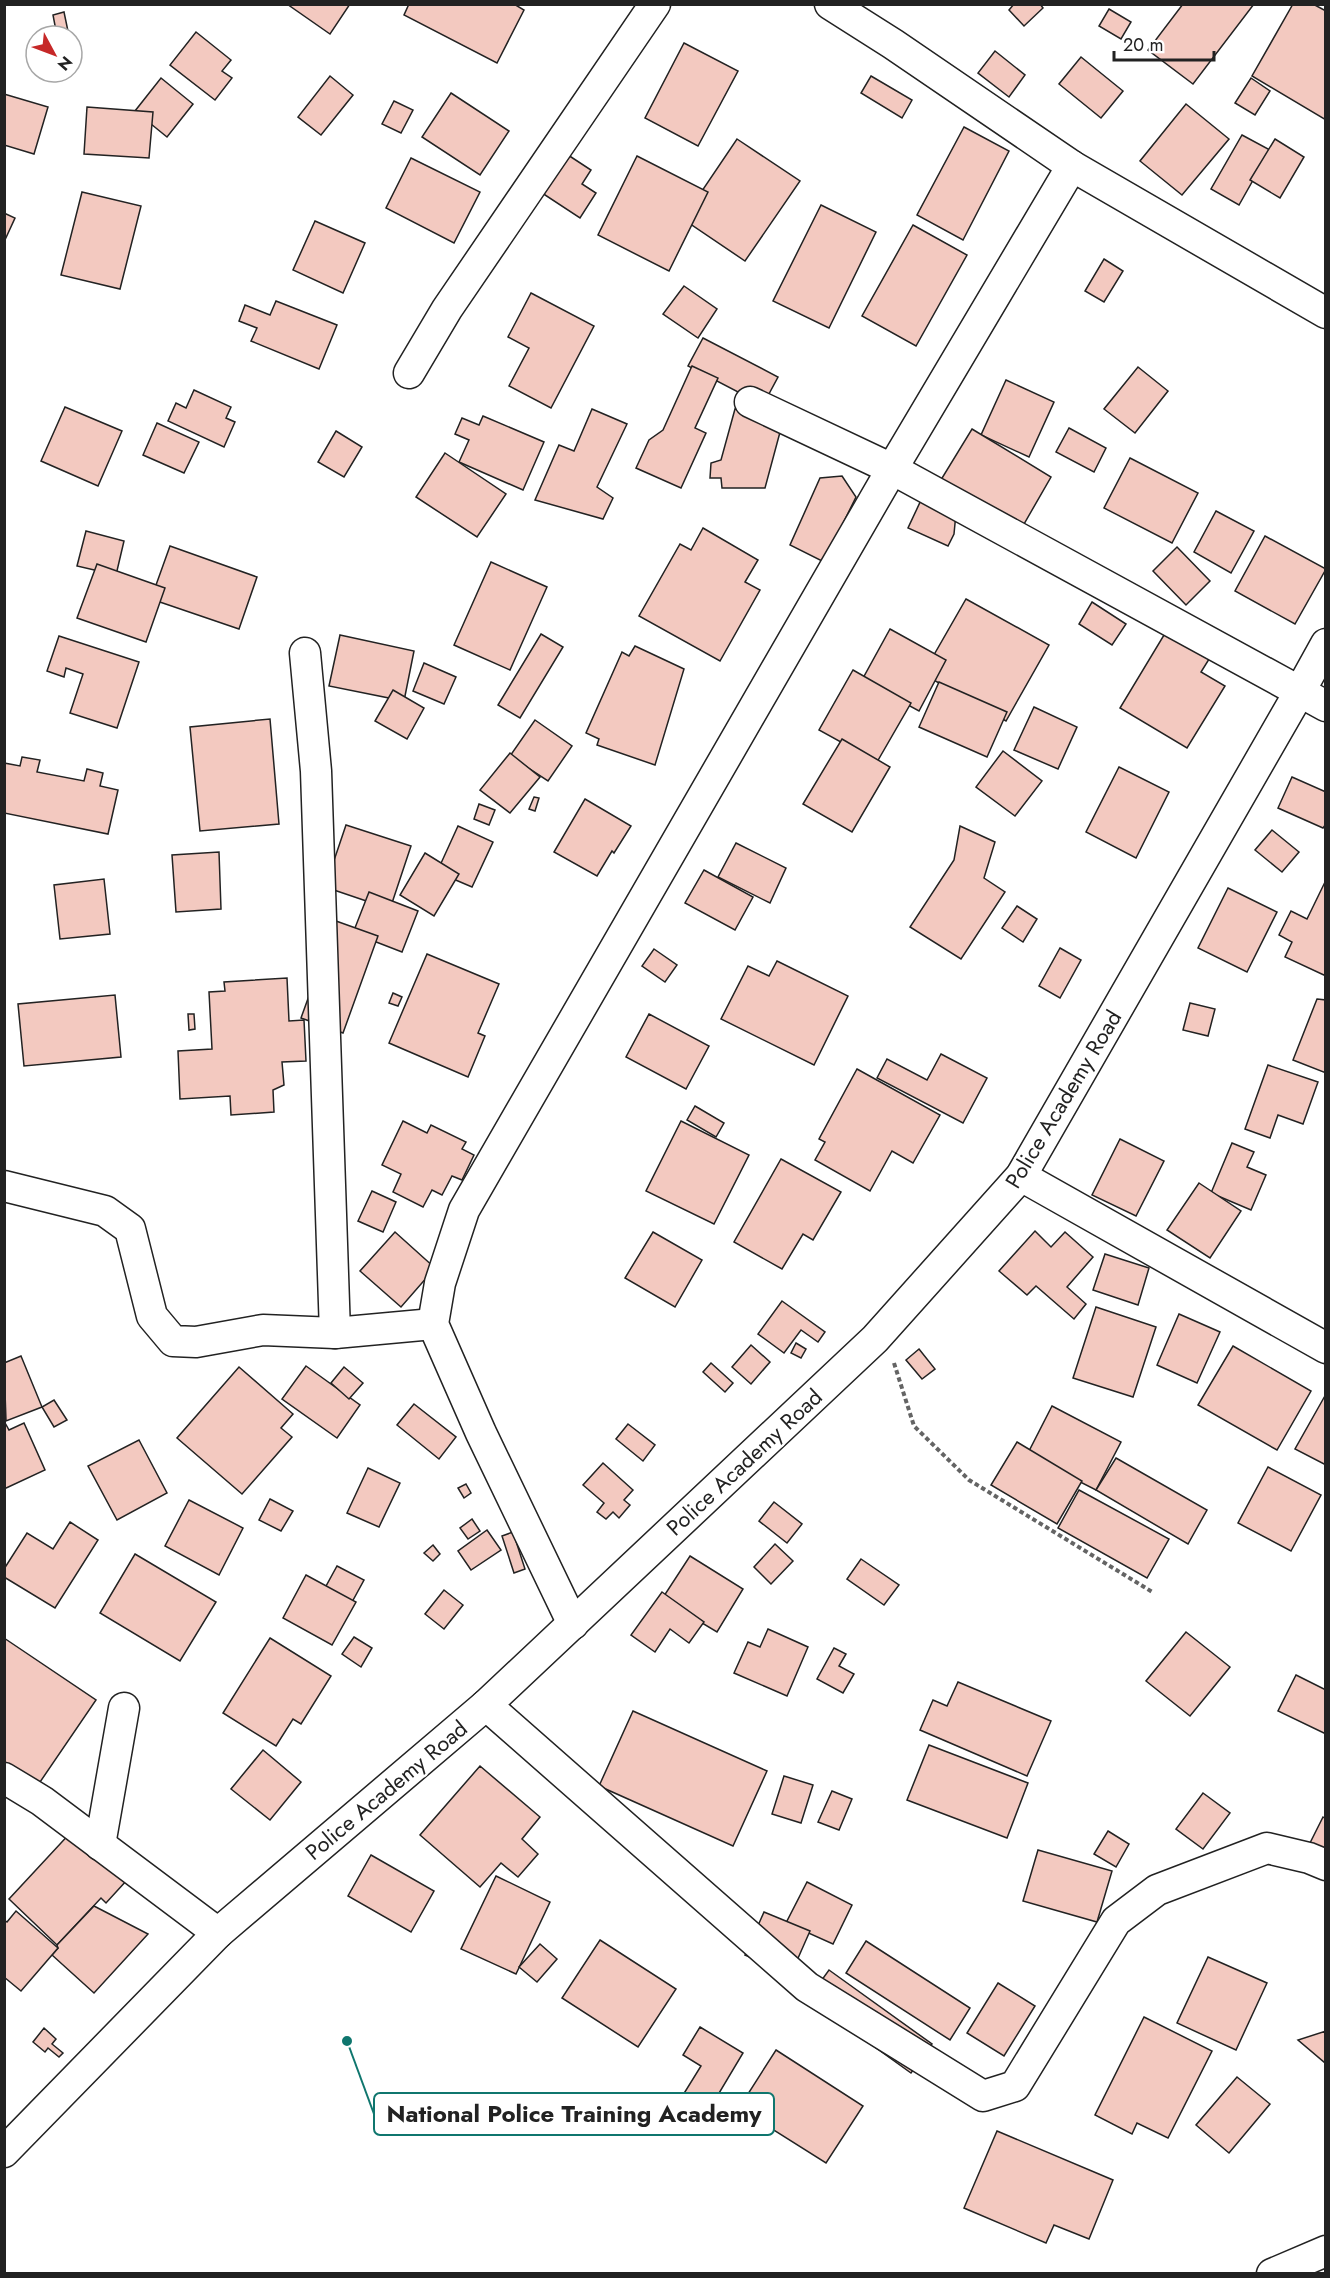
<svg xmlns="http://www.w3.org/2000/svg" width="1330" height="2278" font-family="Jost,sans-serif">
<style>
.building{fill:#f3c9c0;stroke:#222;stroke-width:1.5}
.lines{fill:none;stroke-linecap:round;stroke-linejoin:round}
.street-casing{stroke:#222;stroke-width:33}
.path{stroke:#646464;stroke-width:4;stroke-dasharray:4.5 3;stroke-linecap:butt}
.street{stroke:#fff;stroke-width:30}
.labels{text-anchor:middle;stroke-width:4.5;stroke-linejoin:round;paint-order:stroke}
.street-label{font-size:22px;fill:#222;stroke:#fff}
.leader{fill:none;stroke:#0f766e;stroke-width:2}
.callout-dot{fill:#0f766e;stroke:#fff;stroke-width:2}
.callout{fill:#fff;stroke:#0f766e;stroke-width:2}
.callout-label{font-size:24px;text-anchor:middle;font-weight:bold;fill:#222}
</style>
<rect width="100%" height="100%" fill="#fff"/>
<g class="building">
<path d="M287,4H350L330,34Z"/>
<path d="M409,4H514L524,10L497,63L404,15Z"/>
<path d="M1014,4H1040L1043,8L1024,26L1009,10Z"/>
<path d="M1183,4H1254L1193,84L1148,50Z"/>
<path d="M1293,4H1313L1326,11V120L1252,76Z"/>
<path d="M1109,9L1131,22L1121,39L1099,26Z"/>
<path d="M64,12L69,36H57L53,15Z"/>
<path d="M196,32L231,60L222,71L232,78L215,100L170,65Z"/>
<path d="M684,43L738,71L698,146L645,118Z"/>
<path d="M995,51L1025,75L1009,97L978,73Z"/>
<path d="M1081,57L1123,91L1101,118L1059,84Z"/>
<path d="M330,76L353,95L321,135L298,117Z"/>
<path d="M871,76L912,100L902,118L861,93Z"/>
<path d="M161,78L193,104L167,137L135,111Z"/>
<path d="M1251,78L1270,91L1255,115L1235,103Z"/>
<path d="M451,93L509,131L480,175L422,137Z"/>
<path d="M4,94L48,107L34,154L4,145Z"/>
<path d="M394,101L413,110L401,133L382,124Z"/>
<path d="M1186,104L1229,139L1182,195L1140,161Z"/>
<path d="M87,107L153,112L149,158L84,154Z"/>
<path d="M964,127L1009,151L963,240L917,215Z"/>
<path d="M1242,135L1270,150L1239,205L1211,189Z"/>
<path d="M737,139L800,181L745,261L683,219Z"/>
<path d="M1275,139L1304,157L1280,198L1250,180Z"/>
<path d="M568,155L591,170L582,184L596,193L580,218L542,193Z"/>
<path d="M637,156L708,192L669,271L598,235Z"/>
<path d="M411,158L480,192L454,243L386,208Z"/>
<path d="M82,192L141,206L120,289L61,275Z"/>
<path d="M821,205L876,232L829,328L773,301Z"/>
<path d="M4,213L15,218L4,242Z"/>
<path d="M315,221L365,243L343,293L293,270Z"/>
<path d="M913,225L967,255L916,346L862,316Z"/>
<path d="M1104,259L1123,271L1104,302L1085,291Z"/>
<path d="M684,286L717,309L698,338L663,314Z"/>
<path d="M531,293L594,326L551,408L509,386L529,348L508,337Z"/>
<path d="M276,301L337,325L319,369L251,341L257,328L239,321L245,305L270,315Z"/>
<path d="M703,338L778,377L763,405L688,366Z"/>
<path d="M692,366L718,378L695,428L706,433L681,488L636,468L649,440L663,430Z"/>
<path d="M1138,367L1168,391L1135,433L1104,409Z"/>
<path d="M1006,380L1054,402L1029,457L981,435Z"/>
<path d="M194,390L231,407L226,418L235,422L224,447L168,421L176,403L186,408Z"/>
<path d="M65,407L122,431L98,486L41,461Z"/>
<path d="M592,409L627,424L597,487L613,498L603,519L535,500L559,445L574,451Z"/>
<path d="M735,409L783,421L765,488H722L721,478H710L711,463L721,460Z"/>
<path d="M483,416L544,442L523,490L459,462L469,440L455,434L462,418L479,425Z"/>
<path d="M157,423L199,442L184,473L143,455Z"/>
<path d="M1069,428L1106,448L1094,472L1056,452Z"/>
<path d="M972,429L1051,477L1020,531L939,483Z"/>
<path d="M336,431L362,447L344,477L318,462Z"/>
<path d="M445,453L506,494L477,537L416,497Z"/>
<path d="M1130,458L1198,493L1172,543L1104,508Z"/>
<path d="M842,476L856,497L824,562L790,545L820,478Z"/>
<path d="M922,498L956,513L954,534L948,546L908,528Z"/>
<path d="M1216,511L1254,531L1231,573L1194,552Z"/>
<path d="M703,528L758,560L745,582L760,590L720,661L639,616L680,544L691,550Z"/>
<path d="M86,531L124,541L116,575L77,566Z"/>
<path d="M1265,536L1326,569L1295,624L1235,591Z"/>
<path d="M170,546L257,577L239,629L151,599Z"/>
<path d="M1177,547L1210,581L1186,605L1153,571Z"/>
<path d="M491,562L547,587L510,670L454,645Z"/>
<path d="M97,564L165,588L146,642L77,618Z"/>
<path d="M966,599L1049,645L1006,721L923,674Z"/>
<path d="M1092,602L1126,624L1112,645L1079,624Z"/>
<path d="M890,629L946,660L919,711L862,680Z"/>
<path d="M1167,630L1211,656L1201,672L1225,686L1187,748L1120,708Z"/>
<path d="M541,634L563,647L520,718L498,705Z"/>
<path d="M340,635L414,651L404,701L329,686Z"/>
<path d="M59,636L139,662L117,728L70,713L83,674L66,668L64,677L47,671Z"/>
<path d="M635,646L684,669L655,765L597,745L599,739L586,733L622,652L629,656Z"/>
<path d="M424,663L456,677L444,704L413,691Z"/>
<path d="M853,670L911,703L877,762L819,730Z"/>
<path d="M939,682L1007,712L987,757L919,727Z"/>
<path d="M393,690L424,708L407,739L375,721Z"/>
<path d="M1034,707L1077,727L1058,769L1014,750Z"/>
<path d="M270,719L279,824L200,831L190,727Z"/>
<path d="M535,720L572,746L548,781L510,756Z"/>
<path d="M842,739L890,767L852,832L803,804Z"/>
<path d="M1003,751L1042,781L1015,816L976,787Z"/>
<path d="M510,753L540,777L510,813L480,790Z"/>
<path d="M22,757L40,760L37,772L84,781L87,769L103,773L100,786L118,790L108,834L4,813V763L20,766Z"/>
<path d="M1119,767L1169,792L1136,858L1086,832Z"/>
<path d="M1292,777L1326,792V824L1323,828L1278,808Z"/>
<path d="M534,797L539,798L535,811L529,809Z"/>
<path d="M585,799L631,826L614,853L612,851L597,876L554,852Z"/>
<path d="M479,804L495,810L489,825L474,819Z"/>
<path d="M346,825L411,846L390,909L325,887Z"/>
<path d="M458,826L493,842L472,887L437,872Z"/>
<path d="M960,826L995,842L984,878L1005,892L961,959L910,927L954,860Z"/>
<path d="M1272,830L1299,852L1282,872L1255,850Z"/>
<path d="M736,843L786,868L770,903L718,877Z"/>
<path d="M219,852L221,909L176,912L172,855Z"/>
<path d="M425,853L459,874L434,916L400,895Z"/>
<path d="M704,870L753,897L735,930L685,903Z"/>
<path d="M104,879L110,934L60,939L54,885Z"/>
<path d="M1326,880V976L1285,957L1292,942L1279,935L1291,911L1307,919Z"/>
<path d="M1228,888L1277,912L1247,972L1198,948Z"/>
<path d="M369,892L418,911L402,952L353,933Z"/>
<path d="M1017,906L1037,919L1023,942L1002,928Z"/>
<path d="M336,921L378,936L343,1033L301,1018Z"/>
<path d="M1060,948L1081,960L1060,998L1039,986Z"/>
<path d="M654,949L677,965L665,982L642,966Z"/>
<path d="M427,954L499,984L478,1033L485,1036L468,1077L389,1043Z"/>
<path d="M777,961L848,996L814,1065L721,1019L748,966L769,976Z"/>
<path d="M287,978L289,1021L304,1020L306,1061L282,1062L284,1085L273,1090L274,1112L231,1115L230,1096L180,1099L178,1051L212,1049L209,992L225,991L224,982Z"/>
<path d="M393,993L402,997L398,1006L389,1003Z"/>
<path d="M115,995L121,1057L24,1066L18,1004Z"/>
<path d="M1317,999L1326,1000V1073L1293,1060Z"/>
<path d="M1190,1003L1215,1009L1208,1036L1183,1030Z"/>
<path d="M188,1014H194L195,1029L189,1030Z"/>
<path d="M649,1014L709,1046L686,1089L626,1057Z"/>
<path d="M941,1054L987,1078L963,1123L877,1078L887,1059L927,1080Z"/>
<path d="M1268,1065L1318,1082L1303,1124L1278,1115L1270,1138L1245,1129Z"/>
<path d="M857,1069L940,1115L913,1163L892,1151L870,1191L815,1160L825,1142L819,1139Z"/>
<path d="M695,1106L724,1123L716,1137L687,1120Z"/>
<path d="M403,1121L427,1133L431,1125L466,1142L462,1149L474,1155L462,1180L452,1176L442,1195L432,1190L423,1207L393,1192L401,1174L382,1165Z"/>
<path d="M681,1121L749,1155L714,1224L646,1191Z"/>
<path d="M1120,1139L1164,1161L1136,1216L1092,1195Z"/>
<path d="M1232,1143L1254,1152L1247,1167L1266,1175L1251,1210L1211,1193Z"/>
<path d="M781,1159L841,1192L813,1240L803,1234L782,1269L734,1242Z"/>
<path d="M1199,1183L1241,1211L1210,1258L1167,1230Z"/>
<path d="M372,1191L396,1202L383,1232L358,1221Z"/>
<path d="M1035,1231L1051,1247L1065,1232L1093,1257L1067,1287L1086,1304L1074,1319L1036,1286L1027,1295L999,1271Z"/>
<path d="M395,1232L435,1268L401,1307L360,1271Z"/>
<path d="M653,1232L702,1260L675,1307L625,1278Z"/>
<path d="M1105,1254L1149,1268L1138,1305L1093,1290Z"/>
<path d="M782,1301L825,1332L818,1342L801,1330L784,1353L758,1334Z"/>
<path d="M1096,1307L1156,1327L1133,1397L1073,1378Z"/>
<path d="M1179,1314L1220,1332L1197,1383L1157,1365Z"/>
<path d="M796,1343L806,1349L801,1358L791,1353Z"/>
<path d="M751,1345L770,1362L751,1384L732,1367Z"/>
<path d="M1233,1346L1311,1391L1277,1450L1198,1405Z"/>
<path d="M919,1349L935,1369L922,1379L906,1360Z"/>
<path d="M21,1356L42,1407L6,1421L4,1363Z"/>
<path d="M711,1363L733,1383L725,1392L703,1372Z"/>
<path d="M306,1366L360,1405L337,1438L282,1399Z"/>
<path d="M239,1367L293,1414L281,1428L292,1437L242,1494L177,1438Z"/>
<path d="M344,1367L363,1383L349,1399L331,1383Z"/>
<path d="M1326,1394V1465L1295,1449Z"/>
<path d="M54,1400L67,1420L54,1427L42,1407Z"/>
<path d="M414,1404L456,1437L439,1459L397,1425Z"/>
<path d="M1052,1406L1121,1442L1096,1490L1027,1455Z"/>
<path d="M4,1421L9,1430L24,1423L45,1470L4,1489Z"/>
<path d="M628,1424L655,1445L643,1461L616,1439Z"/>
<path d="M139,1440L167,1493L117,1520L88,1466Z"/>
<path d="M1017,1442L1082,1481L1057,1524L991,1485Z"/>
<path d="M1116,1458L1207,1510L1188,1544L1096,1490Z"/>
<path d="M603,1463L633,1490L624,1500L630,1505L619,1518L613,1512L606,1519L597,1512L604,1503L583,1485Z"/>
<path d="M1268,1467L1321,1495L1291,1551L1238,1523Z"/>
<path d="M368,1468L400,1483L379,1527L347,1513Z"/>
<path d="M466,1484L471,1493L464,1498L458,1488Z"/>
<path d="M1079,1490L1169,1539L1147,1578L1058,1528Z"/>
<path d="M270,1499L293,1511L281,1531L259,1520Z"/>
<path d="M189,1500L243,1528L219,1575L165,1546Z"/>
<path d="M774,1502L802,1524L787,1543L759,1521Z"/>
<path d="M472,1519L480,1531L468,1539L460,1528Z"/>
<path d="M70,1522L98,1540L55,1608L4,1577V1569L27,1533L53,1549Z"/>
<path d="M487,1530L501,1550L471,1570L458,1551Z"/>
<path d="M513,1532L525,1569L514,1573L502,1536Z"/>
<path d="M775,1544L793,1561L771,1584L754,1567Z"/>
<path d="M433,1545L440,1554L433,1561L424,1553Z"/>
<path d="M135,1554L216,1602L180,1661L100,1613Z"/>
<path d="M690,1556L743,1589L717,1632L662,1599Z"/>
<path d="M861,1559L899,1585L884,1605L847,1579Z"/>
<path d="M337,1566L364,1580L352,1602L325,1588Z"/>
<path d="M306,1575L356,1602L332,1645L283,1618Z"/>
<path d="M444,1590L463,1605L444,1629L425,1614Z"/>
<path d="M662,1592L704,1622L689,1643L670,1629L655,1652L631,1635Z"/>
<path d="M768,1629L808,1647L787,1696L734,1673L748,1642L760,1647Z"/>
<path d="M1186,1632L1230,1667L1190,1716L1146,1681Z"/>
<path d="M354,1637L372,1648L361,1667L342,1654Z"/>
<path d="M4,1638L96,1700L38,1785L4,1762Z"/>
<path d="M270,1638L331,1676L301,1724L293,1719L276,1746L223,1713Z"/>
<path d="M834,1648L846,1654L839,1666L854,1674L843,1693L817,1679Z"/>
<path d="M1296,1675L1326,1690V1734L1278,1711Z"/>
<path d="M958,1682L1051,1721L1027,1776L920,1730L933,1700L947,1706Z"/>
<path d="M633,1711L767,1771L733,1846L599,1786Z"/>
<path d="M929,1745L1028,1783L1007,1838L907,1800Z"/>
<path d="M263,1750L301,1782L270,1820L231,1789Z"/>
<path d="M480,1766L540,1817L522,1839L538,1854L518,1877L501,1863L480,1887L420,1835Z"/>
<path d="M784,1776L813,1785L801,1823L772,1814Z"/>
<path d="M832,1791L852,1799L839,1830L818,1822Z"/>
<path d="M1203,1793L1230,1813L1203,1849L1176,1829Z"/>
<path d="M1323,1817L1326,1819V1866L1304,1855Z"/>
<path d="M73,1830L127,1880L106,1903L101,1898L57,1945L9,1899Z"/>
<path d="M1108,1831L1129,1844L1116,1867L1094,1854Z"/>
<path d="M1038,1850L1112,1871L1097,1922L1023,1901Z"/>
<path d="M371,1855L434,1891L411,1932L348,1896Z"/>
<path d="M496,1876L550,1902L516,1974L461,1949Z"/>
<path d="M807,1882L852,1905L833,1944L786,1923Z"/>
<path d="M94,1906L148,1934L94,1993L52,1955L58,1948L57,1945Z"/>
<path d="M16,1911L58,1948L21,1991L4,1977V1920L7,1922Z"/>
<path d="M764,1912L810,1931L791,1974L745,1955Z"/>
<path d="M600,1940L676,1989L638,2047L562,1998Z"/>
<path d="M866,1941L970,2008L950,2040L846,1973Z"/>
<path d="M540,1944L557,1959L537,1982L519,1967Z"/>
<path d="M1208,1957L1267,1983L1236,2050L1177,2023Z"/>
<path d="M829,1970L932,2044L911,2073L808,1999Z"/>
<path d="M998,1983L1035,2006L1004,2056L967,2033Z"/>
<path d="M1144,2017L1212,2051L1168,2138L1137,2123L1132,2134L1095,2115Z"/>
<path d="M700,2027L743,2053L709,2110L683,2095L701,2066L683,2055Z"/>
<path d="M44,2028L56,2039L52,2044L63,2053L59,2057L48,2048L45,2052L33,2042Z"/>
<path d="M1326,2031V2061L1324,2062L1298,2040Z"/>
<path d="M776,2050L863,2106L826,2163L739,2108Z"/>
<path d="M1237,2077L1270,2104L1229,2153L1196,2125Z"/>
<path d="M997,2131L1113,2180L1089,2239L1054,2225L1046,2243L964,2208Z"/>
</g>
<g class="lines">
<g class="street-casing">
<g id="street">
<path d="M830,4L893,44L1072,166L1326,313"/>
<path d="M409,373L447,309L655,4"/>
<path d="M750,402L892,469L1326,706"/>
<path d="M305,653L316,771L335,1333"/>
<path d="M1021,1176L1326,1348"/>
<path d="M4,1186L105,1211L130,1229L152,1316L173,1341L196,1342L263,1330L335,1333L433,1324"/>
<path d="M573,1624L481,1433L433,1324L440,1283L464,1210L892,469L1072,166"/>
<path d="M486,1705L807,1987L983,2096L1015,2086L1116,1921L1157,1890L1267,1848L1309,1858L1326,1865"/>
<path d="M4,1778L42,1801L218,1933"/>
<path d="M100,1845L124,1708"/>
<path d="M4,2152L218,1933L486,1705L875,1339L1021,1176L1300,691L1326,644"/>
<path d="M1272,2274L1326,2251"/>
</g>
</g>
<path class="path" d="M894,1363L914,1426L969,1480L1154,1593"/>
<use href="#street" class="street"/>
</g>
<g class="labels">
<g class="street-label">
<text transform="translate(1063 1099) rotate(-59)" y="8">Police Academy Road</text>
<text transform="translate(744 1462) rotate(-43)" y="8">Police Academy Road</text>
<text transform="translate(386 1790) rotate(-40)" y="8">Police Academy Road</text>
</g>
</g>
<path class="leader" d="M347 2041L374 2114"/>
<circle class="callout-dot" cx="347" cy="2041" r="6"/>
<rect class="callout" x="374" y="2093" width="400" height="42" rx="6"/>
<g class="callout-label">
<text x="574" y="2122">National Police Training Academy</text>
</g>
<rect width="1330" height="2278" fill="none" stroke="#222222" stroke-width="12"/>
<g transform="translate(54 54) rotate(131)"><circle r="28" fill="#ffffff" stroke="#a7a7a7" stroke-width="1.5"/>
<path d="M0-4.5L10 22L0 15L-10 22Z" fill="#c62828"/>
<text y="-9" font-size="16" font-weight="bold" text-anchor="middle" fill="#222222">N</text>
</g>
<path d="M1114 51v9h100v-9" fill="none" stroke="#222222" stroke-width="3"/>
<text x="1123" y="51" font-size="18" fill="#222222" stroke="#ffffff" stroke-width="4.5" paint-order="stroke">20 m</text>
</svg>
